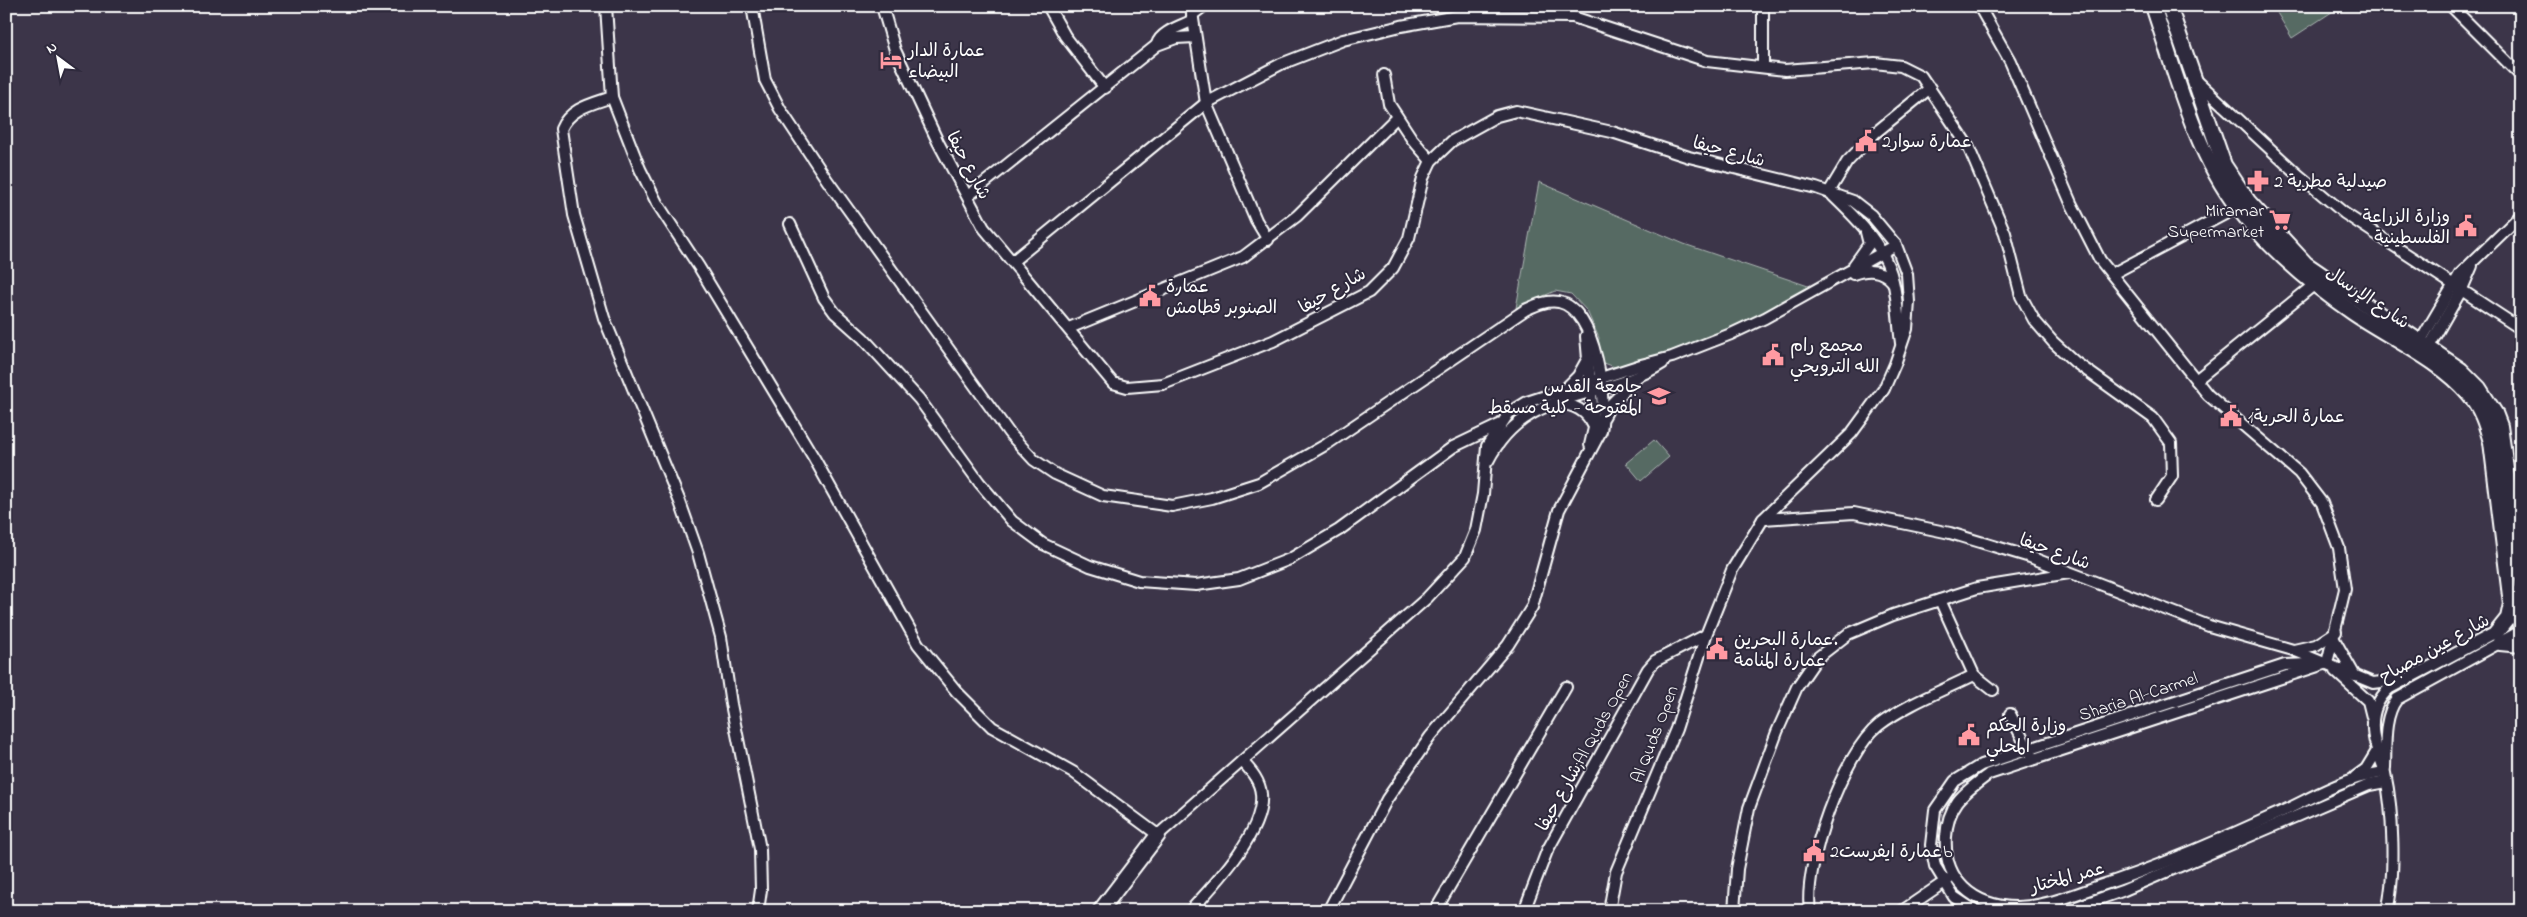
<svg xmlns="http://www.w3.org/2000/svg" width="2527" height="917" font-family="'Indie Flower','Playpen Sans Arabic',sans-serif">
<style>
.built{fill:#4c4257}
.green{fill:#576b64;stroke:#abb5b2}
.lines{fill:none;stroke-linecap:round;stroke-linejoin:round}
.street-casing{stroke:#fff;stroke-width:14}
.secondary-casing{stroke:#fff;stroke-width:18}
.street{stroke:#2f2a3d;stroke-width:10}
.secondary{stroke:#2f2a3d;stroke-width:14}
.labels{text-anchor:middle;stroke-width:4;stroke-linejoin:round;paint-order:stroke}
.poi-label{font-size:18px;fill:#fff;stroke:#2f2a3d;text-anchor:start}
.street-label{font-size:18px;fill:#fff;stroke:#2f2a3d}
</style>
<rect width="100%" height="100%" fill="#3c3549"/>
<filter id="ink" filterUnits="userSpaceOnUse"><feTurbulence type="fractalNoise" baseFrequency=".02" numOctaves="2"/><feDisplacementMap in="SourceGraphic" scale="10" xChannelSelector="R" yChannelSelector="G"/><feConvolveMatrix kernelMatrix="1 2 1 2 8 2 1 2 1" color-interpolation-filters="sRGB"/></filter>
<g filter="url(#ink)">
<path class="built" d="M1534,902L1586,911H1530Z"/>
<g class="green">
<path d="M2273,6H2341L2292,38Z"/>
<path d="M1539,182L1684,244L1817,289L1750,325L1625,371L1599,361L1595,355L1599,338L1587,311L1571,294L1555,291L1516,308Z"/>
<path d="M1654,440L1669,457L1641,481L1626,463Z"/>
</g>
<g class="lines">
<g class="street-casing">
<g id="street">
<path d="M606,6L612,97L640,169L657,203L699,267L814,458L918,644L957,692L992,727L1073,772L1158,835L1427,598L1465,557L1476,530L1483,494L1487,446L1509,413L1527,402L1641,365L1672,357L1731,334L1765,318L1896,245"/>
<path d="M752,6L765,80L780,109L827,180L1009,433L1034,460L1055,474L1103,496L1172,506L1212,498L1259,483L1327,444L1525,310C1536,305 1546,300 1559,302C1597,310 1607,400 1601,431L1559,510L1532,607L1508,645L1430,737L1387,799L1328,911"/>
<path d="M882,6L895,50L938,142L984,228L1113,383L1127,387L1163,384L1273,341L1369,292L1393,268L1409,238L1423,178L1431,161L1452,141L1497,116L1516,111L1612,132L1689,157L1816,188L1853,201L1871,215L1896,245L1907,274L1909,302L1907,329L1895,364L1884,389L1851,434L1763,519L1732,570L1706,635L1676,729L1616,872L1609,911"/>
<path d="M1048,6L1065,36L1105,88"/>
<path d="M1191,6L1206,103L1256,220L1268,240"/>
<path d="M1763,6V66"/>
<path d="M1979,6L2010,61L2071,203L2100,260L2208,395L2299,473L2322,503L2339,548L2345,589L2327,663"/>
<path d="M2451,6L2521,76"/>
<path d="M1192,15L1204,6"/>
<path d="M1157,44C1161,31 1182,26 1193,20"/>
<path d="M1384,75L1389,104L1412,139L1431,161"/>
<path d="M2196,80L2294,171L2344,213L2521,329"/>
<path d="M612,97C592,104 570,108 561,129L574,215L604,318L680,502L698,553L721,637L731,704L760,849L761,890L758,911"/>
<path d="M1829,192L1847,162L1875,133L1930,88"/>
<path d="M968,196L1157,45L1176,38L1195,37"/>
<path d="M1833,196C1858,220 1885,246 1893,281C1898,301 1898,322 1901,343"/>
<path d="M790,224L824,298L835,313L863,338L919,399L979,482L1012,521L1043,544L1090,566L1139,581L1196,585L1239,579L1290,559L1339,530L1453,447L1499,425"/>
<path d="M1013,261L1206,103L1281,64L1343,40L1401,26L1457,16L1573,17L1707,61L1785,70L1875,63L1901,66L1921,76L1968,146L2005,233L2021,296L2034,320L2053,342L2075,362L2153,418L2171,443L2172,476L2156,500"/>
<path d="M1854,265L1869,244L1866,232"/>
<path d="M1853,274C1868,269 1881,269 1892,281"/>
<path d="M2112,274L2238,207"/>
<path d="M1069,328L1243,257L1297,216L1397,117"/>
<path d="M1586,336L1594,428L1590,445"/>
<path d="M2417,347L2460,274L2521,215"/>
<path d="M2426,352L2462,289L2472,266"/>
<path d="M2196,380L2315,284"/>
<path d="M1566,388L1578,376L1588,358"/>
<path d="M1559,403C1574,405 1586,410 1593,425"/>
<path d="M1604,417L1611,404L1635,380"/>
<path d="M1488,461C1526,386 1601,403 1663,363"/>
<path d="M1763,519L1854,513L1950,533L2030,557L2209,626L2293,650L2373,683L2407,679"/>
<path d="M1940,600L1974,675L1993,690"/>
<path d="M2334,639L2355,676"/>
<path d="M2294,650L2316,645L2336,632"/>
<path d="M2327,663L1989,774C1964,793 1948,803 1946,837C1943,880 1973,906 2016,907C2043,907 2071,896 2096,887C2156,868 2215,842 2272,816C2298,805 2324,789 2351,780C2362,776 2373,774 2384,772"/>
<path d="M2335,671L2368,701L2373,721"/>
<path d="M2010,714L2031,755"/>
<path d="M2385,768C2386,747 2383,717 2397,699L2521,631"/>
<path d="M2355,777L2366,769L2377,751"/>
<path d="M1190,911C1214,885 1265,832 1261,794C1260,780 1250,770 1242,761"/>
<path d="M1435,911L1566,687"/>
<path d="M1524,911L1547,851L1648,669L1655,661L1706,635"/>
<path d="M1734,911L1737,869L1749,808L1777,732L1797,687L1817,658L1848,634L1893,615L1977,588L2069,573"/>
<path d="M1810,911C1803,865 1843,753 1879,725C1907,704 1942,691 1974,675"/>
<path d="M1902,911L1949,879"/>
<path d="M1975,911L1954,897L1935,866L1931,845L1935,810L1955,781L1981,765L2285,665L2311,664"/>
<path d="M2065,911L2122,891L2369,785L2386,782"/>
<path d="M2387,911C2396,875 2393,809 2385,773C2381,758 2373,745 2373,729C2372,713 2378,698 2390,688L2500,630"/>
</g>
</g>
<g class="secondary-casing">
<g id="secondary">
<path d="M2153,6C2175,71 2195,153 2238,208C2269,248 2310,283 2352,312C2388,337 2441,360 2469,394C2481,408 2486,424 2491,442L2511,604L2521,626"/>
<path d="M2169,6L2224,165L2248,201L2306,264L2461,370L2479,388L2495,413L2500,426L2521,574"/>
<path d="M2496,633L2508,618L2511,604"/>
<path d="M2500,643L2521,645"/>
<path d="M1100,911L1158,835"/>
</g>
</g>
<use href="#street" class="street"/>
<use href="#secondary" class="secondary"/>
</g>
</g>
<defs>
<g id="hotel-bare" transform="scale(1.725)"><path d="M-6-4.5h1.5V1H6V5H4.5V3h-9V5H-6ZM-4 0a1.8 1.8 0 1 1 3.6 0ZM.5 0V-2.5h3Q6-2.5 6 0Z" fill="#ff9aa2" stroke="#2f2a3d" stroke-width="2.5" paint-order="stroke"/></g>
<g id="civic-bare" transform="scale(1.725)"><path d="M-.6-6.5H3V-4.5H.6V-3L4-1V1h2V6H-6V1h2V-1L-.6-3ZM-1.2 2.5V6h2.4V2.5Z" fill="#ff9aa2" stroke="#2f2a3d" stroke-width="2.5" paint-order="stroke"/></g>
<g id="pharmacy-bare" transform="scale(1.725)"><path d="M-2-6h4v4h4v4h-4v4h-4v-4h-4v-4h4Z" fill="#ff9aa2" stroke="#2f2a3d" stroke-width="2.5" paint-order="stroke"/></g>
<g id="supermarket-bare" transform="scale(1.725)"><path d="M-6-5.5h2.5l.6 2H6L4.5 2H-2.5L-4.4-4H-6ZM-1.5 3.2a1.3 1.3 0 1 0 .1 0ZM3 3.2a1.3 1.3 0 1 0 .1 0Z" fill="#ff9aa2" stroke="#2f2a3d" stroke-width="2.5" paint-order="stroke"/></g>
<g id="school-bare" transform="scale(1.725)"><path d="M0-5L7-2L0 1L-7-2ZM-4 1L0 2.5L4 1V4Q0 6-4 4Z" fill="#ff9aa2" stroke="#2f2a3d" stroke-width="2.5" paint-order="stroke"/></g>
</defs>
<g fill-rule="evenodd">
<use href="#hotel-bare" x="891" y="60"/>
<use href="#civic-bare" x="1866" y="141"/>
<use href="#pharmacy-bare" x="2258" y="181"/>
<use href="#supermarket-bare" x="2280" y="220"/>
<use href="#civic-bare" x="2466" y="226"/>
<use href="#civic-bare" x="1150" y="296"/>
<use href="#civic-bare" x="1773" y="355"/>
<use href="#school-bare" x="1659" y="396"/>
<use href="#civic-bare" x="2231" y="416"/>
<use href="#civic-bare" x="1717" y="649"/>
<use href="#civic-bare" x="1969" y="735"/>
<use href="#civic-bare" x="1814" y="851"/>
</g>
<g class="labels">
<g class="poi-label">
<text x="908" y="56">عمارة الدار<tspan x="908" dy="21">البيضاء</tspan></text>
<text x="1882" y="147">عمارة سوار2</text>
<text x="2274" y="187">صيدلية مطرية 2</text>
<text x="2264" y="216" text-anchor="end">Miramar<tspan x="2264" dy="21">Supermarket</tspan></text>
<text x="2450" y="222" text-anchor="end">وزارة الزراعة<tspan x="2450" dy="21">الفلسطينية</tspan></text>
<text x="1166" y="292">عمارة<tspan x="1166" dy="21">الصنوبر قطامش</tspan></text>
<text x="1790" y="351">مجمع رام<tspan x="1790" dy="21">الله الترويحي</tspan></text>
<text x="1642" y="392" text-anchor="end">جامعة القدس<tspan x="1642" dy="21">المفتوحة - كلية مسقط</tspan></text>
<text x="2248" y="422">عمارة الحرية1</text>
<text x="1734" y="645">عمارة البحرين.<tspan x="1734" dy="21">عمارة المنامة</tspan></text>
<text x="1986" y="731">وزارة الحكم<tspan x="1986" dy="21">المحلي</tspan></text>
<text x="1830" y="857">عمارة ايفرست2b</text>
</g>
<g class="street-label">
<text transform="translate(1729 151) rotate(15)" y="6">شارع حيفا</text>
<text transform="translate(969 165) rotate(62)" y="6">شارع حيفا</text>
<text transform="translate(1332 290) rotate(-30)" y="6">شارع حيفا</text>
<text transform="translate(2368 297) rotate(34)" y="6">شارع الإرسال</text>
<text transform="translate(2055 551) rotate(20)" y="6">شارع حيفا</text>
<text transform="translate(2434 648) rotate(-29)" y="6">شارع عين مصباح</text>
<text transform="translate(2138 696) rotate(-18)" y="6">Sharia Al-Carmel</text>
<text transform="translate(1654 734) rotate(-69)" y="6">Al Quds Open</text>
<text transform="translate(1584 751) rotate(-61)" y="6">شارع حيفا;Al Quds Open</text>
<text transform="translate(2067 877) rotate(-15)" y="6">عمر المختار</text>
</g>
</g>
<rect width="2527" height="917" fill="none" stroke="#2f2a3d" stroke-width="25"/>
<rect x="12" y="12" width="2502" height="892" fill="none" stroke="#fff" stroke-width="2" filter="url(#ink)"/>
<g transform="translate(58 58) rotate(328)" stroke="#2f2a3d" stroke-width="4" paint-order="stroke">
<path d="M0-4L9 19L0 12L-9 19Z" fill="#ffffff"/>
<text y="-8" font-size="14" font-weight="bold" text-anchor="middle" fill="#ffffff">N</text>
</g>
</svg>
